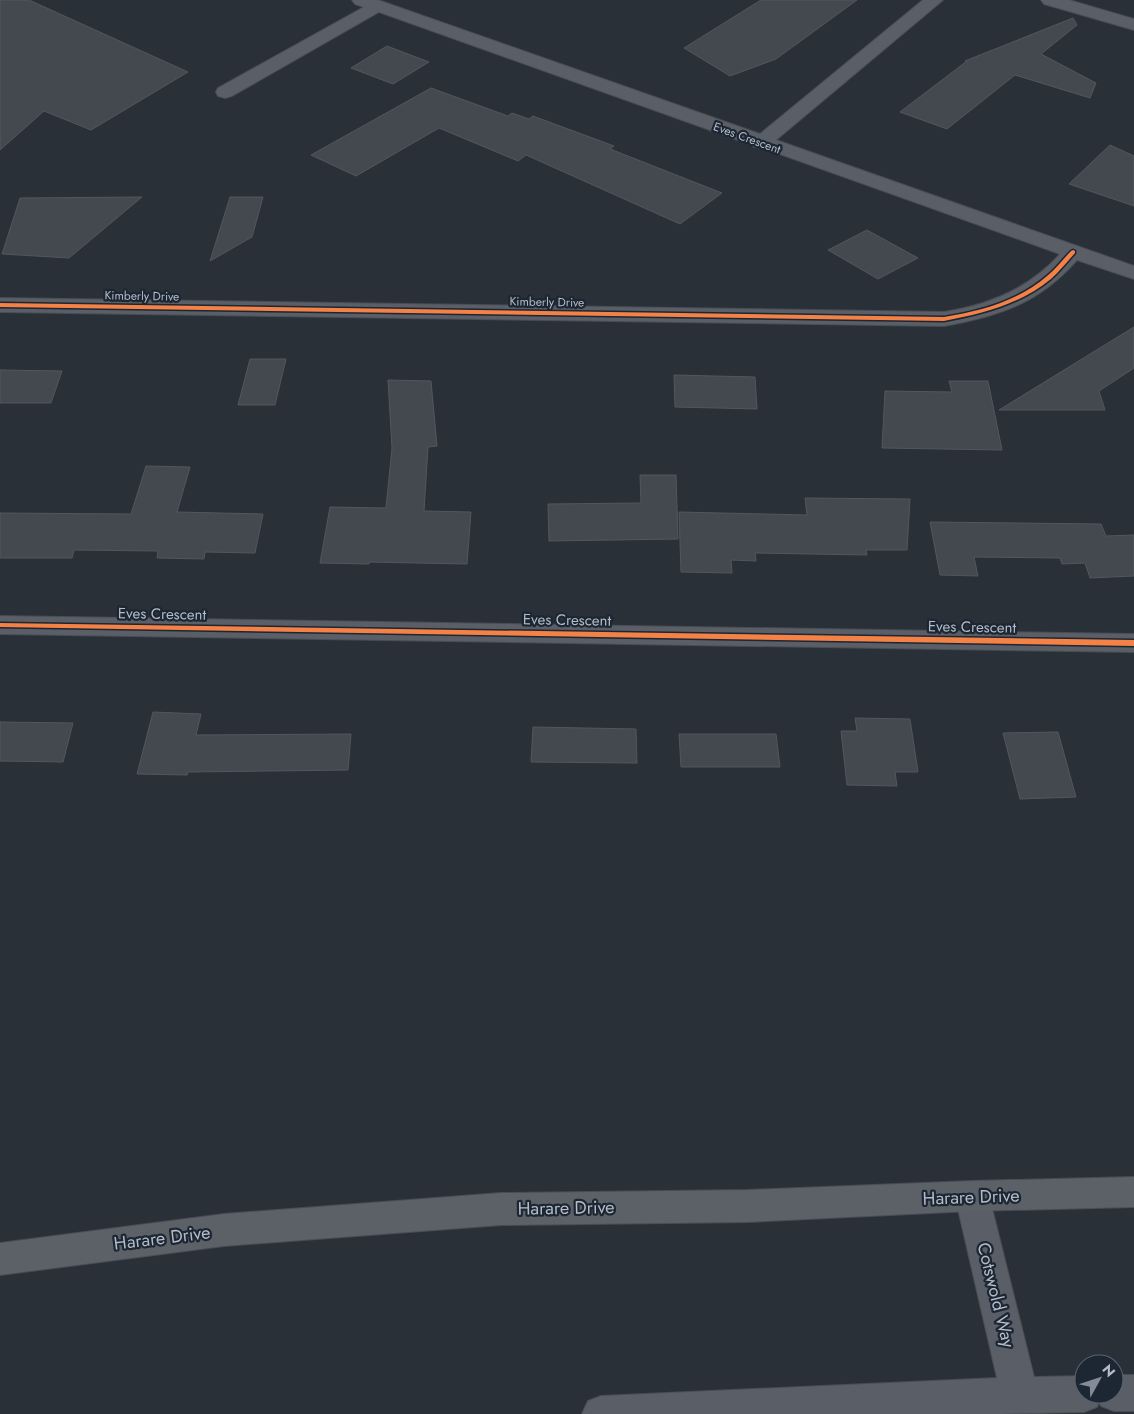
<svg xmlns="http://www.w3.org/2000/svg" width="1134" height="1414" font-family="Jost,sans-serif">
<style>
.building{fill:#444950;stroke:#52575f}
.lines{fill:none;stroke-linecap:round;stroke-linejoin:round}
.street-casing{stroke:#484c53;stroke-width:2}
.primary-casing{stroke:#484c55;stroke-width:2}
.street{fill:#5a5e66;fill-rule:evenodd}
.primary{fill:#5c6168;fill-rule:evenodd}
.cycleway-casing{stroke:#1d2633;stroke-width:3}
.cycleway{fill:#f48246;fill-rule:evenodd}
.labels{text-anchor:middle;stroke-width:4.5;stroke-linejoin:round;paint-order:stroke}
.far-street-label{font-size:12px;fill:#b4bcc9;stroke:#1d2633}
.street-label{font-size:15px;fill:#b4bcc9;stroke:#1d2633}
.near-street-label{font-size:18px;fill:#b4bcc9;stroke:#1d2633}
</style>
<rect width="100%" height="100%" fill="#2a3038"/>
<g class="building">
<path d="M0,0H29L188,72L91,130L44,111L0,150Z"/>
<path d="M761,0H857L776,59L730,76L684,48Z"/>
<path d="M1073,18L1077,25L1041,54L1096,83L1090,98L1015,75L947,129L900,112L967,61H965Z"/>
<path d="M387,46L429,62L393,84L351,68Z"/>
<path d="M431,88L508,116L512,113L529,119L533,116L614,146L610,149L722,193L680,224L526,155L518,161L439,128L356,176L311,155Z"/>
<path d="M1110,145L1134,156V206L1069,184Z"/>
<path d="M142,197L69,258L2,254L20,198Z"/>
<path d="M230,197H263L252,237L210,261Z"/>
<path d="M867,230L918,258L878,279L828,250Z"/>
<path d="M1134,327V368L1099,391L1105,410H999Z"/>
<path d="M250,359H286L275,405H238Z"/>
<path d="M0,370L62,371L51,403H0Z"/>
<path d="M674,375L755,377L757,409L675,407Z"/>
<path d="M388,380L431,381L437,446L428,447L424,511L471,512L467,564L369,562V564L320,563L330,507L386,508L392,448Z"/>
<path d="M949,381H988L1002,450L882,448L885,391L952,392Z"/>
<path d="M146,466L190,467L177,512L263,514L255,553L205,552L204,559L157,558L158,551L74,550L72,558H0V513L131,514Z"/>
<path d="M640,475H676L678,539L549,541L548,504L641,503Z"/>
<path d="M805,498L910,499L907,550H866L867,555L755,553L756,561L731,560L732,573L681,572L679,512L807,515Z"/>
<path d="M930,522L1101,524L1106,536L1134,535V576L1090,578L1085,563L1062,564L1060,558L974,557L978,576L940,575Z"/>
<path d="M153,712L201,714L196,735L351,734L348,770L188,772L187,775L137,774Z"/>
<path d="M855,718L910,719L918,772H895L897,786L847,785L841,731H857Z"/>
<path d="M0,722L73,723L63,762L0,761Z"/>
<path d="M533,727L636,729L637,763L531,762Z"/>
<path d="M1058,732L1076,797L1020,799L1003,733Z"/>
<path d="M679,734H776L780,767H681Z"/>
</g>
<g class="lines">
<g class="street-casing">
<g id="street">
<path d="M352,0H378L760,134L923,0H943L776,140L1134,266V279L1077,260C1039,303 1000,316 944,326L0,312V298L944,312C989,305 1029,289 1060,254L763,148L754,147L752,145L379,12L232,96L225,98L218,96L216,92L218,88L364,7L355,4Z"/>
<path d="M1041,0H1069L1134,19V30L1044,4Z"/>
<path d="M0,616L1134,634V652L0,634Z"/>
<path d="M972,1181L984,1185L989,1196L1034,1377L1084,1376V1394H1114V1375H1134V1411H1114L1101,1406L1099,1402L1097,1407L1084,1412L1000,1414H582L588,1401L601,1396L997,1378L955,1196L960,1185Z"/>
</g>
</g>
<g class="primary-casing">
<path id="primary" d="M1134,1177V1207L972,1211L748,1222L501,1225L224,1246L0,1275V1243L224,1214L501,1193L748,1190L972,1181Z"/>
</g>
<use href="#street" class="street"/>
<use href="#primary" class="primary"/>
<g class="cycleway-casing">
<g id="cycleway">
<path d="M1073,250L1075,251V253C1067,262 1060,271 1051,279C1021,304 982,314 944,321L0,307V303L944,317C981,311 1018,301 1047,276C1056,269 1063,259 1071,251Z"/>
<path d="M0,623L1134,640V646L0,627Z"/>
</g>
</g>
<use href="#cycleway" class="cycleway"/>
</g>
<g class="labels">
<g class="far-street-label">
<text transform="translate(747 138) rotate(20)" y="4">Eves Crescent</text>
<text transform="translate(142 296) rotate(1)" y="4">Kimberly Drive</text>
<text transform="translate(547 302) rotate(1)" y="4">Kimberly Drive</text>
</g>
<g class="street-label">
<text transform="translate(162 614) rotate(1)" y="5">Eves Crescent</text>
<text transform="translate(567 620) rotate(1)" y="5">Eves Crescent</text>
<text transform="translate(972 627) rotate(1)" y="5">Eves Crescent</text>
</g>
<g class="near-street-label">
<text transform="translate(971 1197) rotate(-2)" y="6">Harare Drive</text>
<text transform="translate(566 1208) rotate(-1)" y="6">Harare Drive</text>
<text transform="translate(162 1238) rotate(-7)" y="6">Harare Drive</text>
<text transform="translate(996 1295) rotate(76)" y="6">Cotswold Way</text>
</g>
</g>
<g transform="translate(1099 1379) rotate(50)"><circle r="24" fill="#1d2633" stroke="#59626f"/>
<path d="M0-4L9 19L0 12L-9 19Z" fill="#848b96"/>
<text y="-8" font-size="14" font-weight="bold" text-anchor="middle" fill="#b4bcc9">N</text>
</g>
</svg>
